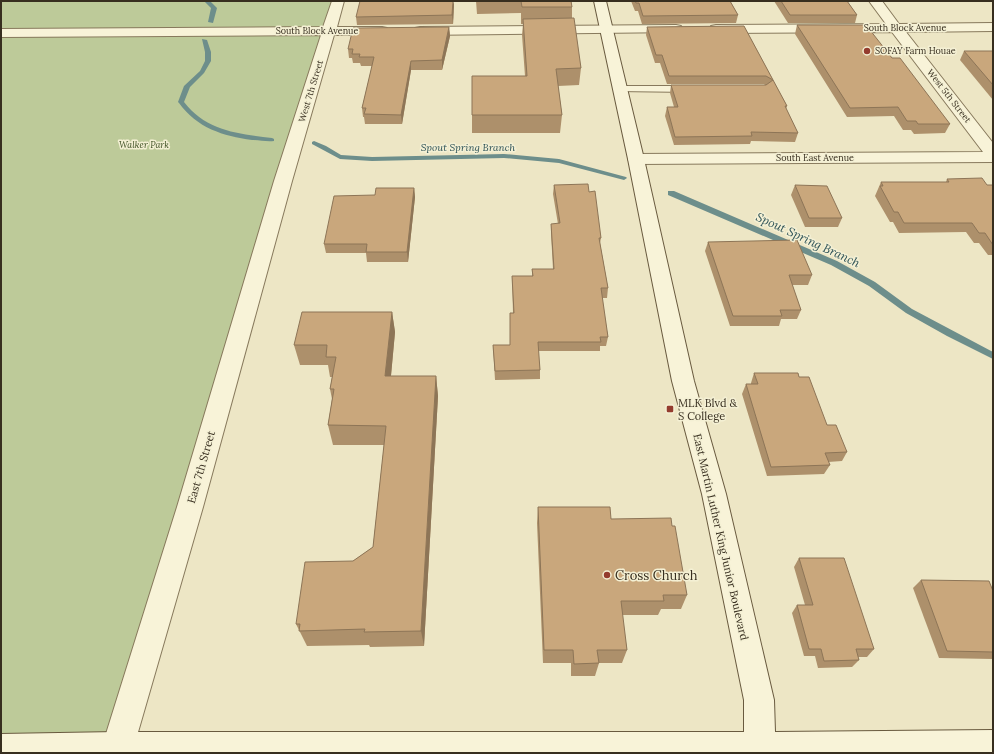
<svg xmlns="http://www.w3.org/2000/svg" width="994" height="754" font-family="Lora,serif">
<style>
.green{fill:#bdca99}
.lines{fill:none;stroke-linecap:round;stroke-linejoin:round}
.stream{fill:#6d8e8b;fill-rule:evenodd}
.lane-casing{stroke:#87795c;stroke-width:2}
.street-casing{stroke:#87795c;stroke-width:2}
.secondary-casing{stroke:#695a3f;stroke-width:2}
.lane{fill:#f8f3d8;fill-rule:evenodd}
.street{fill:#f8f3d8;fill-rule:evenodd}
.secondary{fill:#f8f3d8;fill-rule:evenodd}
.wall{fill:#ad906b}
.shaded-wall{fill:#8d7557}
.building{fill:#c9a77c;stroke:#8d7557}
.poi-dot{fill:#943c2e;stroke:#f4f0d4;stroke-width:1.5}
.labels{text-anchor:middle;stroke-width:3;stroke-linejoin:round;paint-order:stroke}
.far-street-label{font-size:9px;fill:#372e1f;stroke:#f4f0d4}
.far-poi-label{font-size:9px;fill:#372e1f;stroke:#f4f0d4;text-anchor:start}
.far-park-label{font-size:9px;font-style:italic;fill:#415326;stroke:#f4f0d4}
.far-water-label{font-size:10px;font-style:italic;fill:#2f5357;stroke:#f4f0d4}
.poi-label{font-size:11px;fill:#372e1f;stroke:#f4f0d4;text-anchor:start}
.street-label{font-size:11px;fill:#372e1f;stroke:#f4f0d4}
.water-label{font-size:12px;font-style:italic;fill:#2f5357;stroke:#f4f0d4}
.near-poi-label{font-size:13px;fill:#372e1f;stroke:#f4f0d4;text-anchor:start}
</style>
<rect width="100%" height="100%" fill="#ede6c5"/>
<path class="green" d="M1,1H338L117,748L1,750Z"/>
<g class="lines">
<g class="stream">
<path d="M204,1H210L217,8L213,23L208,22L211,8Z"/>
<path d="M202,39L207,40L211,52V61L204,73L190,87L184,102C206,131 239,134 272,138L274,139V141C267,142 259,140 252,140C223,136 197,128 179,103L178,102L184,86L200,71L205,61V52Z"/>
<path d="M314,141L326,146L341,155L372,157L504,154L559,159L626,177L627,178L624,180L559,163L504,158L372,161L340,159L312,144V142Z"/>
<path d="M668,191H674L837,261L875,282L912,309L993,352V359L947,336L906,313L869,286L831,265L668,195Z"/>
</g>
<g class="lane-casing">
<path id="lane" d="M620,86H690L695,89L690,92L617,91L615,89Z"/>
</g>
<g class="street-casing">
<g id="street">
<path d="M332,1H344L337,27H382L387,28L389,31L387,34L382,35H334L292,181L203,507L132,753H100L177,507L274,181L321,35L1,37V29L323,27Z"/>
<path d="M869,1H882L899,24L993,23V31L906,32L993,143V162L636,164L630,163L628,159L630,155L636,154L983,152L892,32L716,33L711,32L709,29L711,26L716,25L886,24Z"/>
<path d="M676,25L681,26L683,29L681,32L420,35L415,34L413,31L415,28L420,27Z"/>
</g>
</g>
<g class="secondary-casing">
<path id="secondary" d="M594,1H606L644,159L694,381L726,494L774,700L775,732L993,730V753H1V734L117,732H744V700L702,494L672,381L628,159Z"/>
</g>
<use href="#lane" class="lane"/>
<use href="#street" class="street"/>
<use href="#secondary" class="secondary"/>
</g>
<g class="wall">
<path d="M476,1H571L572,7V18L581,68L579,85L558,86L562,115L560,133H472V115L525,76L522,35L523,24H521V13L477,14Z"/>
<path d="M631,1H730L738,15L736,23L642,24L638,11H635Z"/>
<path d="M774,1H847L857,15L855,23H788Z"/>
<path d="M454,4L453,24L357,25L356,17Z"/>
<path d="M797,25L892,58L950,124L945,133L914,134L911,130H903L894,116L847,117L795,34Z"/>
<path d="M744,26L787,106L786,109L798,133L795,142L751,141L750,144L674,145L665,116L667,107H674L670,93L671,85H765L764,84H667L660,63H655L646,35L647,27Z"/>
<path d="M449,27L450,36L442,70H411L402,124H365L364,117H363L362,108L372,66H361L360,63H353L352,58H349L348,49Z"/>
<path d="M964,51H993V100L960,60Z"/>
<path d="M947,179L993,186V255H988L979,243H974L966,232L899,233L893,222H890L875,196L881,182H946Z"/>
<path d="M554,185L589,192L601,238L600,243L608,288L607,298H602L608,337L606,346H600V351H538L540,370V379L495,380L493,345H510L513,313L512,276H532V269H553L551,233V224H558L553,194Z"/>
<path d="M795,185L842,218L838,227H805L791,195Z"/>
<path d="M414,188L415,197L408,262H367L366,253H326L324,244L375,195Z"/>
<path d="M708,242L812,275L808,285H792L801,310L797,319H781L779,326H730L705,251Z"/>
<path d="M392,312L395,332L391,376H436L438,396L424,646L370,647L369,645L307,646L296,624L353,561L373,547L384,445H333L328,425L332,399L330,389L332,377H330L328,365H300L294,345Z"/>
<path d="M754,373L799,377L827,425L847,452L842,461L828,462L830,465L824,474L767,476L742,394L746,384H751V383Z"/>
<path d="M538,507L611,519L687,595L681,609H661L658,615H622L627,650L622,663H599L595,676H571V663H543L537,523Z"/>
<path d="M799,558L874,649L867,657H858L859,660L852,667L818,668L815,656H804L792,613L797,605H805L794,567Z"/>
<path d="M921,580L993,591V659L939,658L913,588Z"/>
</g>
<g class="shaded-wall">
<path d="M453,1L454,4L453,24L452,15Z"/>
<path d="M449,27L450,36L442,70V60Z"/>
<path d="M411,61V70L402,124L401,115Z"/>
<path d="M414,188L415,197L408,262L407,252Z"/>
<path d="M392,312L395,332L389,396L385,376Z"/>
<path d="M436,376L438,396L424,646L421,631Z"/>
</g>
<g class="building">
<path d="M360,1H453L452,15L356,17Z"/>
<path d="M521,1H571L572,7H522Z"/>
<path d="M635,1H730L738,15L643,16L639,3H636Z"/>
<path d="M781,1H847L857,15H790Z"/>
<path d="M574,18L581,68L556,69L562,115H472V76H527L523,19Z"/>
<path d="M797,25H866L892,58H900L950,124H918L916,121H907L898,107L850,108Z"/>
<path d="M744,26L787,106H785L798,133L751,132L752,136L675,137L667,107H678L671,85H766L773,80L766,76H669L662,55H656L647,27Z"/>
<path d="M449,27L442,60L411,61L401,115L364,114L366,108H362L374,57H359L360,54H352L353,49H348L353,28Z"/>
<path d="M964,51H993V85Z"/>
<path d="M982,178L987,185H992L993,186V245L985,233H979L972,223H904L898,212H894L880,186H883L881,182H949L947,179Z"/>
<path d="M588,184L589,192L595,191L601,238H599L608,288H601L608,337H600L601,342H538L540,370L495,371L493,345H510V313H514L512,276H533L532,269H554L551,224L560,223L554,185Z"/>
<path d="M795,185L827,186L842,218H809Z"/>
<path d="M376,188H414L407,252H366L367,244H324L334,196L375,195Z"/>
<path d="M797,240L812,275H789L801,310H780L782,316H733L708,242Z"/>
<path d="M302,312H392L385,376H436L421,631L364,632L365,629L299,631L300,624H296L305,562L353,561L373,547L386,426L328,425L334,389H330L336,357H326L327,345H294Z"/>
<path d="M754,373H798L799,377H809L827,425H836L847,452L825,453L830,465L771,467L746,384H758Z"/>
<path d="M538,507H610L611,519L671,518L672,526H675L687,595H663L664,601H621L627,650H597L599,663L574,664L573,650H544Z"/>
<path d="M799,558H844L874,649H856L859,660L824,661L821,649H809L797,605H813Z"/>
<path d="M921,580L989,581L993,591V652L947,651Z"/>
</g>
<g class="poi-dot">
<circle cx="867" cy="51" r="4"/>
<rect x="666" y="405" width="8" height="8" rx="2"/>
<circle cx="607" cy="575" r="4"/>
</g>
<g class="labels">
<g class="far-street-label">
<text x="905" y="31">South Block Avenue</text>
<text x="317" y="34">South Block Avenue</text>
<text transform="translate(311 91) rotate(-73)" y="3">West 7th Street</text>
<text transform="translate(949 96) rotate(52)" y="3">West 5th Street</text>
<text x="815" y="161">South East Avenue</text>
</g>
<g class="far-poi-label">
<text x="875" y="54">SOFAY Farm Houae</text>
</g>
<g class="far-park-label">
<text x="144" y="148">Walker Park</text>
</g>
<g class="far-water-label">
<text x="468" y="151">Spout Spring Branch</text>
</g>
<g class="poi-label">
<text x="678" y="407">MLK Blvd &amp;<tspan x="678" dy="13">S College</tspan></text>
</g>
<g class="street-label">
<text transform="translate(201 467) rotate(-74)" y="4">East 7th Street</text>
<text transform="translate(721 537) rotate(77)" y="4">East Martin Luther King Junior Boulevard</text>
</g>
<g class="water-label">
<text transform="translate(808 240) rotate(25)" y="4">Spout Spring Branch</text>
</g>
<g class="near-poi-label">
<text x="615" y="580">Cross Church</text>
</g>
</g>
<rect width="994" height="754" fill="none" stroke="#372e1f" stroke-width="4"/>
</svg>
